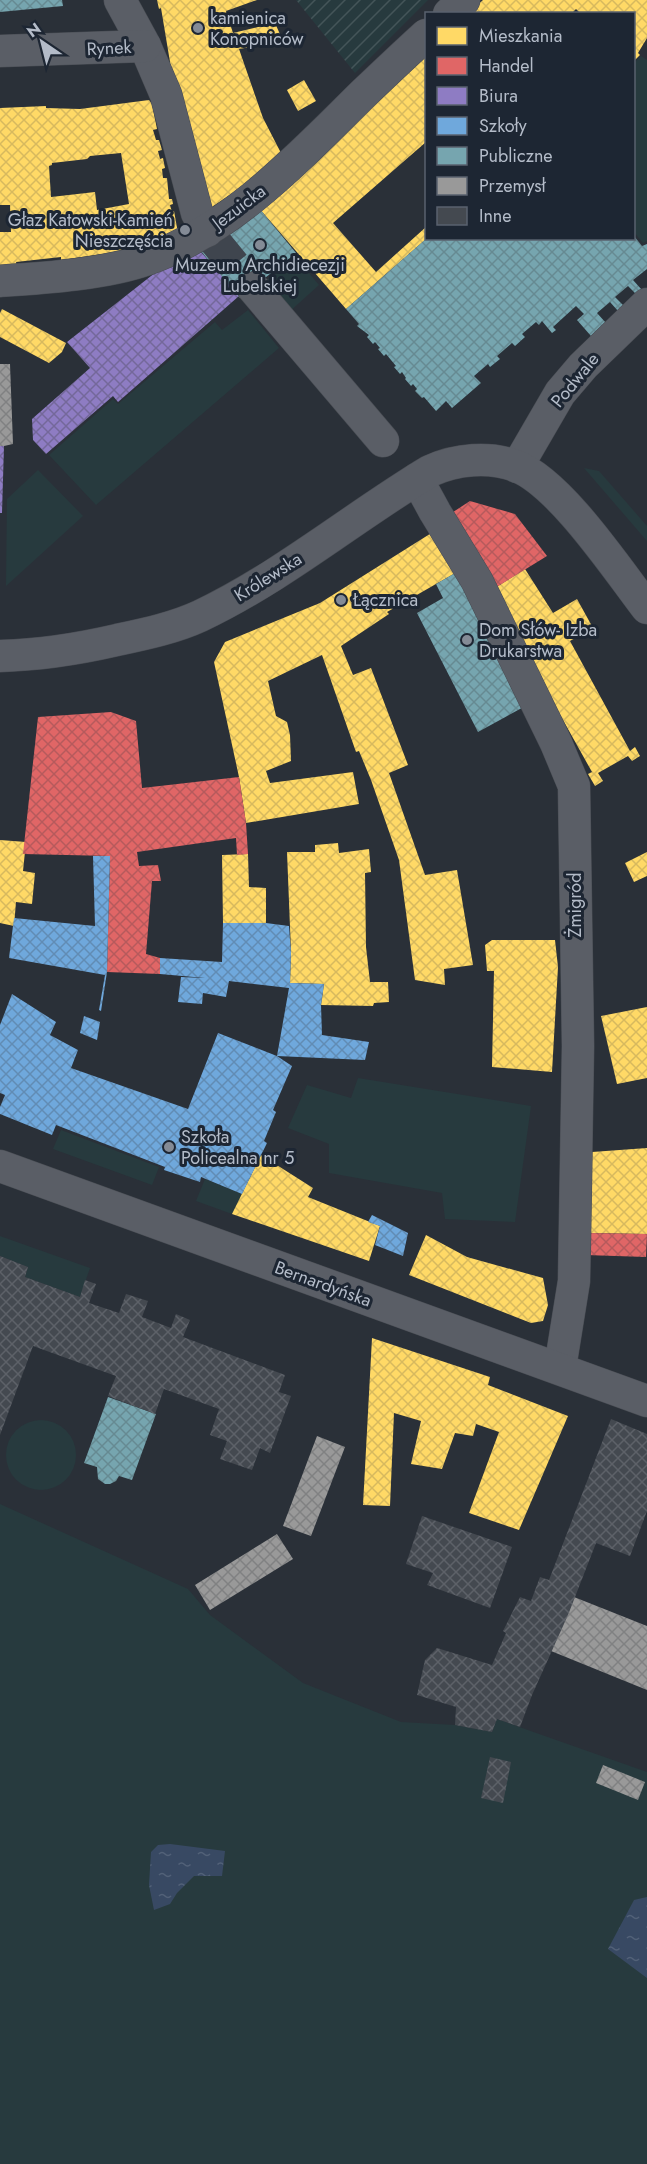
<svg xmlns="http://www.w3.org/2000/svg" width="647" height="2164" font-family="Jost,sans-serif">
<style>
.grass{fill:#273a3e}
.garden{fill:url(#garden-furrows)}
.water{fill:url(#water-ripples)}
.homes{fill:url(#homes-cross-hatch);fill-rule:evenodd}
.shops{fill:url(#shops-cross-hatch)}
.offices{fill:url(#offices-cross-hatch)}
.schools{fill:url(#schools-cross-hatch)}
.public{fill:url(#public-cross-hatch)}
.industry{fill:url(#industry-cross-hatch)}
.building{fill:url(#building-cross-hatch)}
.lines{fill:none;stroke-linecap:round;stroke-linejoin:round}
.minor-tunnel{stroke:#3f454e;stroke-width:32;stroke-dasharray:32 16;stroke-linecap:butt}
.minor-casing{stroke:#484c53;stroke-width:33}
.minor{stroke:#5a5e66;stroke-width:32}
.poi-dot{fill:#848b96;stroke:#1d2633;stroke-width:2}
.labels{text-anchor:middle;stroke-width:6;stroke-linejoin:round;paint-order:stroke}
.poi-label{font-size:18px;fill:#b4bcc9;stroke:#1d2633;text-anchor:start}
.street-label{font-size:18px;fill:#b4bcc9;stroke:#1d2633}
</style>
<defs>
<pattern id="garden-furrows" width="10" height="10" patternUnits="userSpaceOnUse" patternTransform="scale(1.5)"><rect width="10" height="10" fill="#273a3e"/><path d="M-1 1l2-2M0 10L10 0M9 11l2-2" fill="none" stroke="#445559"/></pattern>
<pattern id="water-ripples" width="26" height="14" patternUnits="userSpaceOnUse" patternTransform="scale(1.5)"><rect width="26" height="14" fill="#384963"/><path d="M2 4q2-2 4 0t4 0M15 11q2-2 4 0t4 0" fill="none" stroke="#526178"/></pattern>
<pattern id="homes-cross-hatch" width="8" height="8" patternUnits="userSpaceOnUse" patternTransform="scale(1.5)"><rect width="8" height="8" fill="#ffd966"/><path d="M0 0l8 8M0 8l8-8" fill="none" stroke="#d7b95e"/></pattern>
<pattern id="shops-cross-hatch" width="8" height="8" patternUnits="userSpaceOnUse" patternTransform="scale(1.5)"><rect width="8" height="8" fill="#e06666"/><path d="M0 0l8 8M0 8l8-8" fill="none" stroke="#b65a5c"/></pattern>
<pattern id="offices-cross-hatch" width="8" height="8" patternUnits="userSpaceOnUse" patternTransform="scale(1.5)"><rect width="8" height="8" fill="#8e7cc3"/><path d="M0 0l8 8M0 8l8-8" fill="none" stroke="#74689a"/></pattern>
<pattern id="schools-cross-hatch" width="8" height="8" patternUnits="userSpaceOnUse" patternTransform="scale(1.5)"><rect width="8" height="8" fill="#6fa8dc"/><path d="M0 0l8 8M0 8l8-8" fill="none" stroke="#618cb4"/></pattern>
<pattern id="public-cross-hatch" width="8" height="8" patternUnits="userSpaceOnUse" patternTransform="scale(1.5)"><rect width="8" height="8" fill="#76a5af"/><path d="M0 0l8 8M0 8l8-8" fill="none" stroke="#668a92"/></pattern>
<pattern id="industry-cross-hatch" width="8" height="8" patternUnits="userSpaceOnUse" patternTransform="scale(1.5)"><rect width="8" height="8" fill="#999"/><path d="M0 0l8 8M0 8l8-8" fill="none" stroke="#808182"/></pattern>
<pattern id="building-cross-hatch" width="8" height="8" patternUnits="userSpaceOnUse" patternTransform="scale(1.5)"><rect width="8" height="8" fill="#444950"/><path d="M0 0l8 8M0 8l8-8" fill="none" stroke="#5d6168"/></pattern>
</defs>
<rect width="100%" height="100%" fill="#2a3038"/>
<g class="grass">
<path d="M641,56L647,60V241L643,243L634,232V63Z"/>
<path d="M296,258L319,285L288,313L263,283Z"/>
<path d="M248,310L279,348L96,505L49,455L113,399L118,404L215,322L222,330Z"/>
<path d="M584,468L599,471L647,526V541Z"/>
<path d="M38,470L83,516L6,586L7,499Z"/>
<path d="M358,1078L531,1106L515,1222L445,1219L442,1193L329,1173V1144L288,1128L307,1085L351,1098Z"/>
<path d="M61,1130L159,1167L152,1185L53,1149Z"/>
<path d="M205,1179L242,1194L232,1214L196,1201Z"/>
<path d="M0,1236L90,1268L80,1297L25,1277L28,1267L0,1256Z"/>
<circle cx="41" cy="1455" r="35"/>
<path d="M0,1504L188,1589L210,1615L303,1683L401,1722L455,1725L492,1732L497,1719L647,1772V2164H0Z"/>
</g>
<path class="garden" d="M296,0H428L355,73Z"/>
<g class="water">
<path d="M170,1844L225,1851L222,1876H194L177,1893L170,1904L154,1910L149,1885L151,1852L158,1845Z"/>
<path d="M647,1897V1978L608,1949L634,1900Z"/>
</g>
<g class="homes">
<path d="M157,0H257L226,11L233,33L275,23L283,41L239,49L263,118L281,153L243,186L206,211L168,63L170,62L161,8L159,9Z"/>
<path d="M483,0H647V38L638,53L640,55L634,61V14H581L576,9L571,14H467Z"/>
<path d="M426,50V142L333,223L376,272L426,227V239L346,309L258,207Z"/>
<path d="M304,80L316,101L298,111L287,90Z"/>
<path d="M149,100L152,104L157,129L153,130L156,140H159L162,150L158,151L160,159L163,158L165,168L162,169L163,178H167L169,199H172L173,204L170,205L172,212L174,211L178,233L151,245L102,254L61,260V257L16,262L17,266L0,267V232H11L10,205H0V108L46,106V108L80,109ZM121,153L129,204L97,210L95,192L51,197L49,166L52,165V163L87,159L90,156Z"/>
<path d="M2,309L66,343L62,352L49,363L0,337V313Z"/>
<path d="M433,532L457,572L387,612L389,614L341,646L353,675L371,668L408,765L389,773L425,875L457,870L473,965L444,969L445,985L415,980L399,860L371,780L359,751L356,752L322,655L268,681L276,716L287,722L290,735L291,761L266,771L270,783L353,772L359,804L246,823L239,777L214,662L225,642L320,603Z"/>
<path d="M525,569L553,613L577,599L593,628L570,641L630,751L635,747L640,756L632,761L628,756L598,773L603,781L595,786L588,774L592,772L554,704L495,588Z"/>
<path d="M0,840L26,842L23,871L35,873L32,904L16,902L14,926L0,923Z"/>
<path d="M338,843L339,853L369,849L371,872L365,873L366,947L370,982H388L389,1002L374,1003L373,1006L321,1005L324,984L290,983L291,952L287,852H315V845Z"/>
<path d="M647,852V876L634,882L625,863Z"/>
<path d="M248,854L249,887L266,888V923H223L222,855Z"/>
<path d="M492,940H555L558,967L552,1072L492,1067L494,971H487L485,945Z"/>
<path d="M647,1007V1078L617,1084L601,1016Z"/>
<path d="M647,1148V1234L589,1233L592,1152Z"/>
<path d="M261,1155L313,1188L308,1197L380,1226L369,1261L232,1214Z"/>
<path d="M426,1235L467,1257L543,1278L548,1305L543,1321L531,1323L409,1275Z"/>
<path d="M372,1338L490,1377L488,1385L568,1416L519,1530L469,1513L499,1432L476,1424L473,1436L455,1433L442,1469L411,1464L421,1421L394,1413L390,1506L363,1505Z"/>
</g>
<g class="shops">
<path d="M470,501L515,514L547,556L495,588L447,516Z"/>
<path d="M111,712L136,721L142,788L239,777L246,823L248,854L237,855L236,838L137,852L139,866L158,865L161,881H152L146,954L160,958V974L107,972L110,856L23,854L38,717Z"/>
<path d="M586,1233L647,1234L646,1257L585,1255Z"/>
</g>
<g class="offices">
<path d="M201,252L239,296L118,402L113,396L46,454L33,440L32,419L90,368L67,342L165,265Z"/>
<path d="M0,446H4L2,513H0Z"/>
</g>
<g class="schools">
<path d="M93,856H110L107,972L101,1011L99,1010L105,975L9,958L14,918L95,926Z"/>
<path d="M223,923H266L289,926L291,952L290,983L324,984L321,1005L322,1035L369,1042L365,1060L277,1056L289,988L229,981L226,997L203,993L202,1004L178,1002L181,977L205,978L160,974V958L222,962Z"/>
<path d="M12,994L56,1022L50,1035L78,1050L71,1068L188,1109L218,1033L277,1056L292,1066L273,1110L276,1112L264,1141L267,1143L242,1194L201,1177L200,1182L164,1170L165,1167L56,1125L52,1135L0,1114V1107L5,1095L0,1093V1025Z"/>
<path d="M84,1016L100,1022L97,1040L80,1033Z"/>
<path d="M372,1215L408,1233L403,1256L375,1245L380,1226L368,1222Z"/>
</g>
<g class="public">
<path d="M0,0H62L63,6L0,12Z"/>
<path d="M259,208L296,253L240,298L200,250Z"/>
<path d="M634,236L642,246L647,244V269L633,280L642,290L637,295L628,286L615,297L624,306L618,311L610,302L597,313L606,323L591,336L577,320L584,314L576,306L553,327L556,330L552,333L542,321L539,325L536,322L522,334L525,337L515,346L512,343L497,356L500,359L490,367L488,364L474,376L481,383L452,408L446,401L436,411L424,397L422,398L415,391L417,389L413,384L411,386L405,379L406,378L402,372L400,374L394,367L396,366L386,354L384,356L378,349L380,348L375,342L373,344L367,337L369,335L357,326L359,324L346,309L427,238H634Z"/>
<path d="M457,572L531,703L478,732L417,613L443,598L436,584Z"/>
<path d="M108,1397L156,1414L132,1480L119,1476L116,1481L110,1484H105L98,1479L97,1467L84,1463Z"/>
</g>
<g class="industry">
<path d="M0,364H10L13,444L4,446H0Z"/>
<path d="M317,1436L345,1447L311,1536L283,1526Z"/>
<path d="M277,1534L293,1559L210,1610L195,1585Z"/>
<path d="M574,1597L647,1626V1690L551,1651Z"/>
<path d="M603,1765L645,1782L638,1800L596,1783Z"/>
</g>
<g class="building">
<path d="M0,1256L28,1267L25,1277L80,1297L85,1280L96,1284L89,1303L119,1313L126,1294L148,1301L142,1317L171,1328L176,1314L190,1320L183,1337L285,1375L279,1392L291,1396L270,1453L260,1448L252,1470L220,1459L227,1441L210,1435L219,1409L164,1389L155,1414L108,1396L116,1376L33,1346L0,1435Z"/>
<path d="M611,1419L647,1434V1511L630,1556L596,1543L568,1615L532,1695L520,1727L497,1719L492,1732L455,1725L456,1707L417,1695L425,1660L437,1648L492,1665L506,1633L503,1631L520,1597L531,1601L540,1577L549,1580Z"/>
<path d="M422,1516L512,1547L490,1608L427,1585L433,1573L406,1564Z"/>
<path d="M490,1757L511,1762L503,1803L481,1798Z"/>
</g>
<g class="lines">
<path class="minor-tunnel" d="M214,240L253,288"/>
<g class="minor-casing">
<g id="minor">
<path d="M120,0L145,46L166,95L197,213L207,231"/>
<path d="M449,14L464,0"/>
<path d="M0,51L145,46"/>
<path d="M0,281C45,278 107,274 148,259C233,229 301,155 363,94C384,74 405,54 426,35"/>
<path d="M253,288L383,441"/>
<path d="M517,467L560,393L583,366L647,304"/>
<path d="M417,479L435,512L477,581L556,743L574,786L578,1046L574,1281L560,1368"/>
<path d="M0,656C40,655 78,649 117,640C145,634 174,628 200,616C282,577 352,518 430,471C456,459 489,456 516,466C560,483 617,569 647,608"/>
<path d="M0,1166L647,1401"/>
</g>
</g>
<use href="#minor" class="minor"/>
</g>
<g class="poi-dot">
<circle cx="198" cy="28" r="6"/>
<circle cx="185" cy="230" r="6"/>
<circle cx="260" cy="245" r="6"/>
<circle cx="341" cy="600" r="6"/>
<circle cx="467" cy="640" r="6"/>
<circle cx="169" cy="1147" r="6"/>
</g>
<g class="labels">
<g class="poi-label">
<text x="210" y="24">kamienica<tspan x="210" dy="21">Konopniców</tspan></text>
<text x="173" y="226" text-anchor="end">Głaz Katowski-Kamień<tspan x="173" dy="21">Nieszczęścia</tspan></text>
<text x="260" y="271" text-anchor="middle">Muzeum Archidiecezji<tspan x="260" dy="21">Lubelskiej</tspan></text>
<text x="353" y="606">Łącznica</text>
<text x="479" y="636">Dom Słów- Izba<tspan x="479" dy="21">Drukarstwa</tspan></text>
<text x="181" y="1143">Szkoła<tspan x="181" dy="21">Policealna nr 5</tspan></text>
</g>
<g class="street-label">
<text transform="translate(109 48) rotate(-3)" y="6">Rynek</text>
<text transform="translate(239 207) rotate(-37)" y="6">Jezuicka</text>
<text transform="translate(575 380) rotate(-51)" y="6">Podwale</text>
<text transform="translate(268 577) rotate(-32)" y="6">Królewska</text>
<text transform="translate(575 905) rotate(-90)" y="6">Żmigród</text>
<text transform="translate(323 1284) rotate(20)" y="6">Bernardyńska</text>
</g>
</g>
<rect x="425" y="12" width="210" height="228" fill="#1d2633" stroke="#59626f" stroke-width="1.5"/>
<rect x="437" y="27" width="30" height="18" fill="#ffd966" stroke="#59626f" stroke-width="1.5"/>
<text x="479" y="42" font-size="18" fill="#b4bcc9">Mieszkania</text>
<rect x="437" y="57" width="30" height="18" fill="#e06666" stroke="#59626f" stroke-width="1.5"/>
<text x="479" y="72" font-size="18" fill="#b4bcc9">Handel</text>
<rect x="437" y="87" width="30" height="18" fill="#8e7cc3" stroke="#59626f" stroke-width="1.5"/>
<text x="479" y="102" font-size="18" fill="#b4bcc9">Biura</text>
<rect x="437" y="117" width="30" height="18" fill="#6fa8dc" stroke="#59626f" stroke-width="1.5"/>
<text x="479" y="132" font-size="18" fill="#b4bcc9">Szkoły</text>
<rect x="437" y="147" width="30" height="18" fill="#76a5af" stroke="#59626f" stroke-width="1.5"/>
<text x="479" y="162" font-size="18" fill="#b4bcc9">Publiczne</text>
<rect x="437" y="177" width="30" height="18" fill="#999999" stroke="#59626f" stroke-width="1.5"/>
<text x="479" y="192" font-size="18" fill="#b4bcc9">Przemysł</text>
<rect x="437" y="207" width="30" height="18" fill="#444950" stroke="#59626f" stroke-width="1.5"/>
<text x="479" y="222" font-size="18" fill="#b4bcc9">Inne</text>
<g transform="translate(42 42) rotate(325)" stroke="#1d2633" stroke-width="4.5" paint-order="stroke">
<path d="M0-4.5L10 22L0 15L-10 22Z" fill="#b4bcc9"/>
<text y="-9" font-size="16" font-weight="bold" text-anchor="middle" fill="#b4bcc9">N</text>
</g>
</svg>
